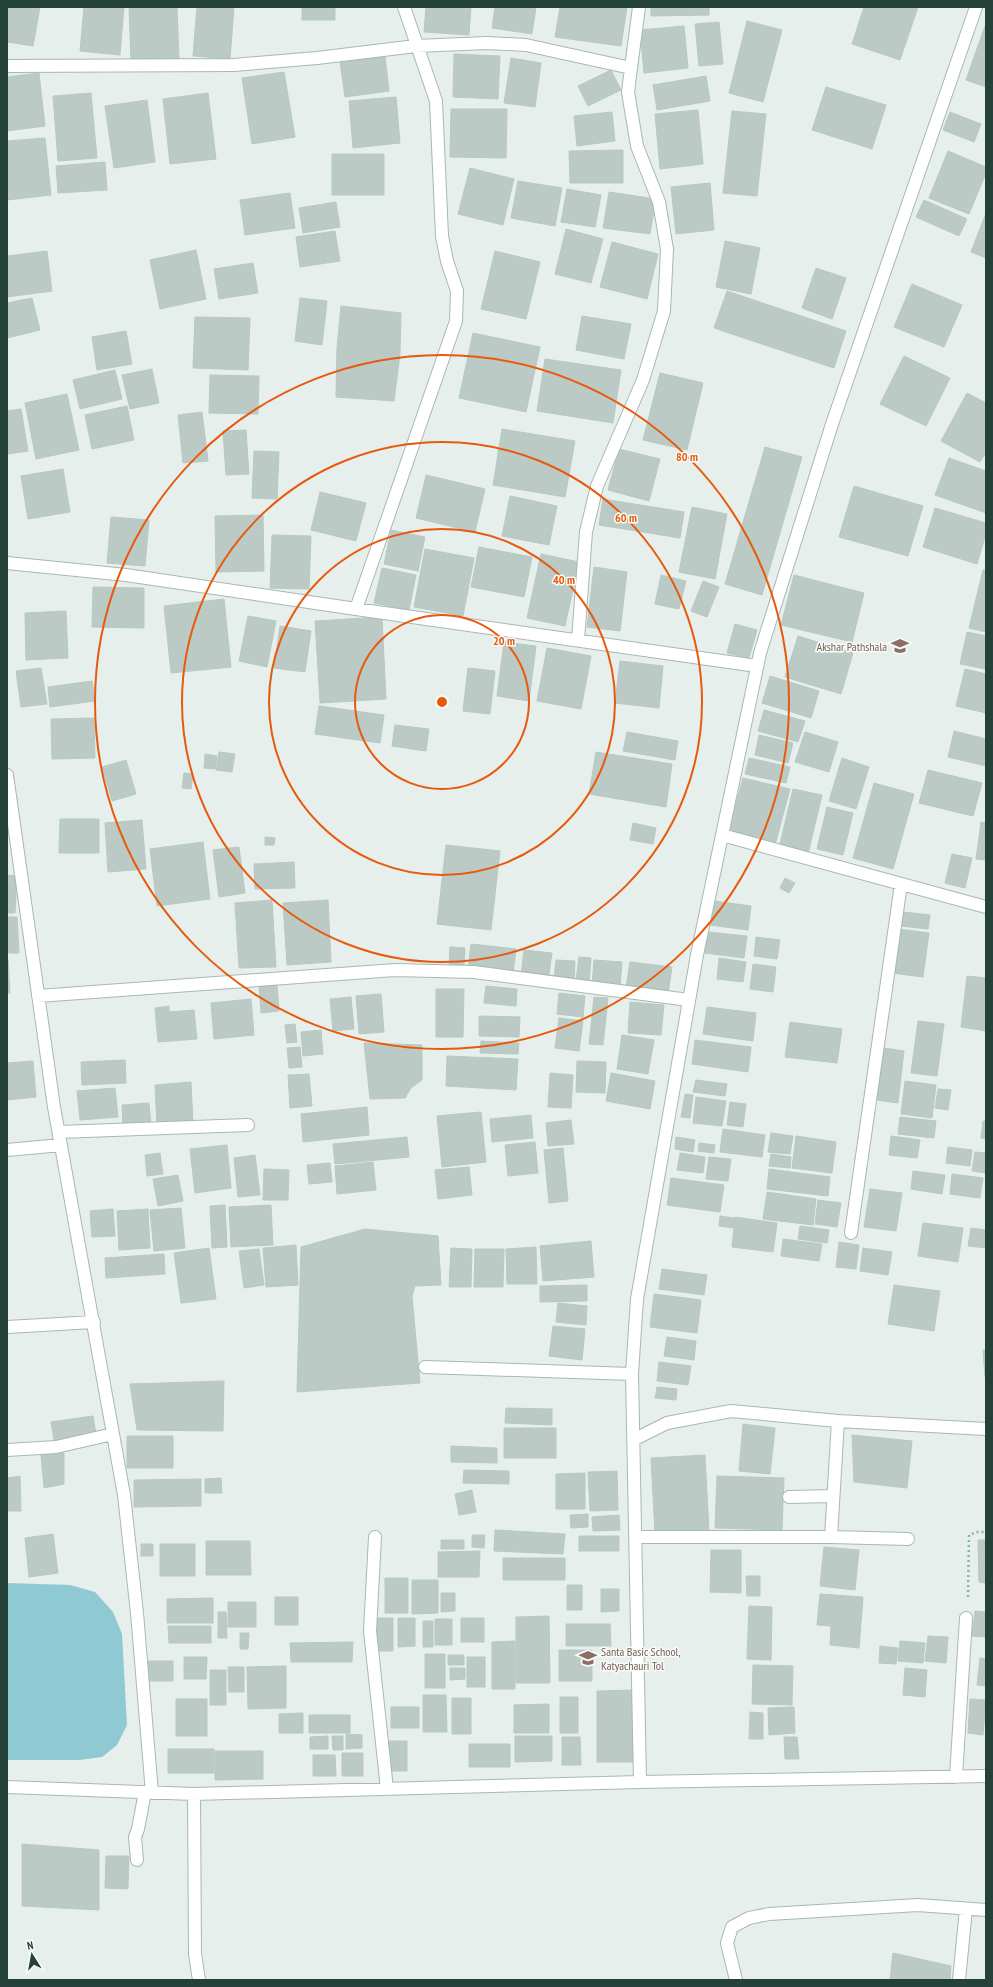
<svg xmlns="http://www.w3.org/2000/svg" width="993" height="1987" font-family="'PT Sans Narrow',sans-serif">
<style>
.water{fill:#8ec9d4}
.building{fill:#bbcac4;stroke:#b8c9c2}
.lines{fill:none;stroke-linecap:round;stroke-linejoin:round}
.minor-casing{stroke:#a8b8b2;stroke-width:14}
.path{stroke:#86b3a5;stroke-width:2.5;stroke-dasharray:2 3;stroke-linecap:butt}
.minor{stroke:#fff;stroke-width:12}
.ring{fill:none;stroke:#e8590c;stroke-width:2}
.labels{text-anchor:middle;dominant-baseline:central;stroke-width:3;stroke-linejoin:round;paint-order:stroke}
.education-label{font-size:12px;fill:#785e54;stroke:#f7fbf9;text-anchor:end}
.centre{fill:#e8590c;stroke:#f7fbf9;stroke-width:2}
.ring-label{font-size:12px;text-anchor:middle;font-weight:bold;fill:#e8590c;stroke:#f7fbf9;stroke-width:3;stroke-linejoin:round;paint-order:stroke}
</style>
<rect width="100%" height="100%" fill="#e6efeb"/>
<path class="water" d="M7,1583L70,1585L95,1592L113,1612L122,1634L127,1725L117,1745L102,1757L79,1760H7Z"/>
<path class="building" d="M7,7H40L33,46L7,42Z
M84,7H124L120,55L80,51Z
M129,7H177L179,59L131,61Z
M197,7H234L230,59L193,56Z
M302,7H335V20H302Z
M426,7H471L469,35L424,32Z
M495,7H536L532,34L492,28Z
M560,7H627L621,46L555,37Z
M651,7H709V15L651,16Z
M864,7H918L900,60L852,44Z
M747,21L782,30L763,102L729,93Z
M719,22L723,64L699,66L695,24Z
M684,26L688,68L644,73L640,30Z
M985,26L986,27V87L966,80Z
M454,54L500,56L498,99L453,97Z
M385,56L389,91L345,97L340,62Z
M511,58L541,63L535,107L504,103Z
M611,70L621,90L588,106L578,86Z
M284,72L295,137L252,144L242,78Z
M39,73L45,126L7,131V77Z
M706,76L710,101L657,110L653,85Z
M826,87L886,105L872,149L812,130Z
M91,93L97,158L58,161L53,96Z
M208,93L216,159L170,164L163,99Z
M396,97L400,143L353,148L349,101Z
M147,100L155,162L114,168L105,106Z
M451,109H507L506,158L450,157Z
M698,110L703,164L660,169L655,114Z
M732,111L766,114L757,196L723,193Z
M612,112L615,141L577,146L574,116Z
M950,112L981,124L974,142L943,130Z
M45,138L51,195L7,200V141Z
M623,150V183H570L569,151Z
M948,151L986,167V173L969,214L929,198Z
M332,154H384V195H332Z
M105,162L107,190L58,193L56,166Z
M470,168L514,179L503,225L458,214Z
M518,181L562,188L555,226L511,218Z
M710,183L714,230L676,234L671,187Z
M567,189L601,195L595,227L561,222Z
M609,192L656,199L650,234L603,228Z
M290,193L295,228L245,235L240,200Z
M924,200L967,219L959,236L916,217Z
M336,202L340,227L303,233L299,208Z
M986,213V258L971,252Z
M566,229L603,239L591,283L555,274Z
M335,231L340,261L300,267L296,237Z
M725,241L760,248L751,294L716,287Z
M612,242L658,254L647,299L600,287Z
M196,250L206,299L160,309L150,260Z
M47,251L52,291L7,297V256Z
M495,251L540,262L526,319L481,309Z
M253,263L258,293L219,299L214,269Z
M816,268L846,278L832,319L802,308Z
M912,284L962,305L944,347L894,327Z
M727,291L846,331L834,368L714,328Z
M32,298L40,330L7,338V303Z
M300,298L327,301L322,345L295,341Z
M341,306L401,313L400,354L337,348Z
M582,316L631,324L624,359L576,350Z
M195,317L250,318L248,370L193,368Z
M126,331L132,364L97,370L92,337Z
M473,333L540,347L526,412L459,398Z
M337,348L400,354L394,401L336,397Z
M904,356L950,378L926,426L880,404Z
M545,359L621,370L613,423L537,411Z
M152,369L159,403L130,409L122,375Z
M115,370L122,399L80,409L73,380Z
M660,373L703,383L687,450L643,440Z
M210,375L259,376L258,414L209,413Z
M967,393L986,403V452L980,462L941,441Z
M67,394L79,450L36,459L25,403Z
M127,406L134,440L92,449L85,415Z
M21,409L28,451L7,454V411Z
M202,412L208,461L183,463L178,415Z
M502,429L575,441L565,497L493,485Z
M246,430L249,474L226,475L223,431Z
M765,447L802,457L762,595L725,584Z
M619,449L660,459L649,501L608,490Z
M254,451L279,452L277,499L252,498Z
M949,458L986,471V513L935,495Z
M63,469L70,512L28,519L21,476Z
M426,475L485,489L475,532L416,518Z
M854,486L923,506L908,556L839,537Z
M320,492L366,503L356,541L311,530Z
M510,496L557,506L549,545L502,536Z
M603,499L684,512L680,538L599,525Z
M692,507L727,514L715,579L679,572Z
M935,508L986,523V534L977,564L923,547Z
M263,515L264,571L216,572L215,516Z
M111,517L149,520L145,566L107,563Z
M391,530L425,537L418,571L384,564Z
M272,535L311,536L309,589L270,588Z
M479,547L532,557L524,597L471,587Z
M425,549L474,558L463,616L414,607Z
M541,554L579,562L565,626L527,618Z
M594,567L627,572L620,631L587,627Z
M382,568L416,575L409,610L374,603Z
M983,570H986V632L969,628Z
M661,575L686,581L679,609L655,604Z
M794,575L864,593L852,642L781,625Z
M703,581L719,587L707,617L691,611Z
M93,587L144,588V628L92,627Z
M224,599L231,667L171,673L164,606Z
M66,611L68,658L26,660L25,613Z
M248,616L276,621L267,667L239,661Z
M382,617L386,699L320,703L315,621Z
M735,624L757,630L749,658L727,653Z
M280,626L311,631L305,672L274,668Z
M967,632L986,636V669L960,664Z
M798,636L853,653L841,694L785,677Z
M504,642L536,646L529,701L497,696Z
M547,648L591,656L581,709L537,701Z
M620,661L663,666L659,708L615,703Z
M41,668L47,704L21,707L16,671Z
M468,668L495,671L490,714L463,711Z
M965,669L986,674V713L956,706Z
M770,676L819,691L811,718L762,703Z
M92,681L95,701L50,707L48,687Z
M319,706L384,715L380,743L315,734Z
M764,710L805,721L798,742L758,731Z
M94,718L95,758L52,759L51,719Z
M395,725L429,729L426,751L392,746Z
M954,731L986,739V766L948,757Z
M627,732L678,741L675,760L623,751Z
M805,732L838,742L829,772L795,762Z
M759,735L793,743L788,763L755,755Z
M219,752L235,754L232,772L216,770Z
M596,752L672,764L666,807L589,794Z
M205,754L217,756L215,769L204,768Z
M749,758L790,767L786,783L745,774Z
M842,758L869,767L856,809L829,801Z
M126,760L136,794L112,801L102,767Z
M928,770L982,783L973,816L919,803Z
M184,773L193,774L191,789L182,788Z
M743,778L790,789L775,845L728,833Z
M874,783L914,794L893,869L853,858Z
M793,789L822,795L808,854L779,848Z
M827,807L853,813L843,855L817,849Z
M60,819H99V853H59Z
M142,820L146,869L108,872L105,823Z
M981,822L986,823V860L976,859Z
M633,823L656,828L653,844L630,840Z
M265,837L275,838L274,845H265Z
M203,842L210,899L157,906L150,849Z
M446,845L500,851L491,930L437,924Z
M239,847L245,893L219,897L213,850Z
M952,854L972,858L965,888L945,883Z
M294,862L295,888L255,889L254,864Z
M7,875L17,876L15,913H7Z
M785,878L795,883L789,893L780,888Z
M272,900L276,967L239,968L235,903Z
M328,900L331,962L287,965L283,903Z
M714,901L751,906L748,930L710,925Z
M903,912L930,915L928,929L901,926Z
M7,917H17L19,953H7Z
M898,929L929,933L923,977L892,973Z
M708,932L747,936L744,958L705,953Z
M756,937L780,940L777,959L754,956Z
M471,944L516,949L513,974L468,969Z
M450,947L465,948L464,968L449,967Z
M524,950L552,953L548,980L521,976Z
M579,957L591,958L589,982L576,980Z
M719,958L746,962L743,982L717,979Z
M7,959H8L10,993H7Z
M556,960L575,961L574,982L554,980Z
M594,960L622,962L620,988L592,986Z
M630,962L672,967L668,994L626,988Z
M753,964L776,967L773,992L750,989Z
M967,976L986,978V1031L961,1027Z
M277,985L279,1011L261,1013L259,986Z
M486,986L517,989L516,1006L484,1003Z
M436,989H464L463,1037H436Z
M559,993L585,996L583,1017L557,1014Z
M381,994L384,1032L359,1034L356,996Z
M351,997L354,1029L333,1031L330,999Z
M594,997L608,998L603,1045L589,1044Z
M251,999L254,1035L214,1039L211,1003Z
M630,1002L664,1005L661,1035L628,1033Z
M169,1006V1012L194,1010L197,1039L158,1042L155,1008Z
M707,1007L756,1013L753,1041L703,1034Z
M479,1016L520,1017L519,1037L479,1036Z
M559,1018L583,1021L579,1051L555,1048Z
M918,1021L944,1024L937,1076L911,1073Z
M790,1022L842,1029L837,1063L785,1057Z
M295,1024L297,1042L287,1043L285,1025Z
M321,1030L323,1054L303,1056L301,1032Z
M622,1035L654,1040L648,1074L617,1069Z
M695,1040L751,1047L748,1072L692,1064Z
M481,1041L519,1043L518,1054L480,1053Z
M364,1043L422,1045V1080L411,1088L405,1098L370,1099Z
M300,1047L302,1067L289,1068L287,1048Z
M884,1048L904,1051L898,1103L877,1100Z
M447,1056L518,1059L516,1090L446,1086Z
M125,1060L126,1083L82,1085L81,1062Z
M33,1061L36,1097L7,1100V1063Z
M577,1061L606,1062L605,1093L576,1092Z
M550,1073L573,1075L571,1108L548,1107Z
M611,1073L655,1081L650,1109L606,1101Z
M309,1074L312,1106L290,1108L288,1075Z
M696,1080L727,1084L725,1096L693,1092Z
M905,1081L936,1085L932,1118L901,1114Z
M191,1082L193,1124L157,1126L155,1085Z
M115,1088L118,1117L80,1120L77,1091Z
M938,1089L951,1090L948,1110L935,1108Z
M685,1094L693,1095L690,1118L681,1117Z
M696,1097L726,1101L722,1126L693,1123Z
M730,1102L746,1104L743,1127L727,1125Z
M149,1103L151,1125L123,1126L122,1105Z
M367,1107L369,1135L303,1142L301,1114Z
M481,1112L486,1162L442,1167L437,1116Z
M531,1115L533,1138L492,1142L490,1119Z
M900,1117L936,1121L934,1138L898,1134Z
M571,1120L574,1144L548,1146L546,1123Z
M983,1121H986V1139L981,1138Z
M723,1129L765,1135L762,1157L720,1152Z
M771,1133L793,1136L790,1154L768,1152Z
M796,1136L836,1142L832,1173L792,1168Z
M891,1136L920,1140L917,1158L889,1155Z
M407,1137L409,1157L335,1164L333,1144Z
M676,1137L695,1140L693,1152L675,1149Z
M535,1142L538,1173L508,1176L505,1145Z
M699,1143L715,1145L714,1153L698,1151Z
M227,1145L231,1188L195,1193L190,1149Z
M948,1147L972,1150L970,1166L946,1163Z
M563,1148L568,1201L549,1203L544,1150Z
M975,1152L986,1153V1173L972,1171Z
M160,1153L163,1174L147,1176L145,1155Z
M680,1153L705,1157L703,1173L677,1170Z
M771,1154L791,1157L790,1168L769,1166Z
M255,1155L260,1195L238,1197L234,1158Z
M709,1157L731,1159L728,1181L706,1179Z
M373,1162L376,1190L337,1194L335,1166Z
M330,1163L332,1182L309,1184L307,1165Z
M469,1167L472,1195L438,1199L435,1170Z
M264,1169L289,1170L288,1200H263Z
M769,1169L830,1177L828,1196L767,1189Z
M913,1171L945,1175L942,1194L911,1189Z
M952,1174L983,1178L980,1198L950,1194Z
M178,1175L183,1201L158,1206L153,1179Z
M671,1178L724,1185L720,1212L667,1205Z
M870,1189L902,1193L896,1231L864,1227Z
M767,1192L816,1199L813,1225L763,1219Z
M818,1200L841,1203L837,1227L815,1224Z
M225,1205L227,1247L212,1248L210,1206Z
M271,1205L273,1245L231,1247L229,1207Z
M181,1208L185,1248L154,1251L150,1210Z
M113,1209L115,1236L92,1237L90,1211Z
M148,1209L150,1248L119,1250L117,1211Z
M720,1216L734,1218L733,1228L719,1226Z
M735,1217L777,1223L773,1252L732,1247Z
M923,1223L963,1228L958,1262L918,1256Z
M800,1226L829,1230L827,1243L798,1239Z
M971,1228L986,1230V1248L968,1246Z
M365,1229L438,1236L441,1285L415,1286L412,1296L420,1383L297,1392L301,1247Z
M783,1239L822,1244L819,1261L781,1256Z
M591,1241L594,1277L543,1281L540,1246Z
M839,1242L859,1245L856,1269L836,1267Z
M296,1245L298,1285L266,1287L263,1248Z
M536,1247L537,1284H507L506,1249Z
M209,1248L216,1299L181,1303L174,1253Z
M451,1248L472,1249L471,1287H449Z
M863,1248L892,1252L888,1275L860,1271Z
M259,1249L264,1285L244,1288L239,1251Z
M475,1249H504L503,1287H474Z
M164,1254L165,1274L106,1278L105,1258Z
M662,1269L707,1275L704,1295L659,1289Z
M587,1285V1301L540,1302V1286Z
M894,1285L940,1291L934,1331L888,1324Z
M654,1294L701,1300L697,1333L650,1327Z
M558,1303L587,1306L586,1325L556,1322Z
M553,1326L585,1329L582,1360L549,1356Z
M667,1337L696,1341L694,1360L664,1356Z
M983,1350H986V1377H985Z
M659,1362L691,1366L688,1385L657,1381Z
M224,1381L223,1431L137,1430L130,1384Z
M657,1387L677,1389L676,1400L655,1398Z
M506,1408L552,1409V1425L505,1423Z
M93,1416L96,1434L54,1440L51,1422Z
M743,1424L775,1428L770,1474L739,1471Z
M504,1428H556V1458H504Z
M852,1435L912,1441L907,1488L854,1482Z
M127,1436H173V1468H127Z
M451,1446L497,1448V1463L451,1462Z
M64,1453V1484L44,1488L41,1455Z
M705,1455L709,1531L655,1534L651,1458Z
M464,1470L509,1471V1484L463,1483Z
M617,1471L618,1510L590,1511L588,1472Z
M585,1473V1509H556V1474Z
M20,1476L21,1511H7V1478Z
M717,1476L784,1478L782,1530L715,1528Z
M221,1478L222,1493H205V1479Z
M201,1479V1506L134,1507V1480Z
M472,1490L476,1512L459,1515L455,1494Z
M588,1514V1527L571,1528L570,1515Z
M619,1515L620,1530L593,1531L592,1517Z
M495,1530L565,1534L563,1554L494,1551Z
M53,1534L58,1573L29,1577L25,1538Z
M472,1535H485L484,1548L472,1547Z
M579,1536H619V1551H579Z
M441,1540H464V1549H441Z
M978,1540H986V1583L979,1582Z
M206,1541H250L251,1575H206Z
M141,1544H153V1556H141Z
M160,1544H195V1576H160Z
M824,1547L859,1550L855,1590L820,1586Z
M711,1550H741V1593L710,1592Z
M480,1551L479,1577H438V1552Z
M503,1558H565V1580H503Z
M746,1576H760V1596H747Z
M385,1578H408V1613H385Z
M412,1580H438V1613L412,1614Z
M567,1585H582V1610H567Z
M601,1589H619V1611L601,1612Z
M441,1593H455V1611L441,1612Z
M820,1594L863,1597L859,1648L830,1645L831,1626L817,1625Z
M275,1597H298V1625H275Z
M213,1598V1623H167V1599Z
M228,1602H256V1627H228Z
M749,1606L772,1607L771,1660L747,1659Z
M975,1611L986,1612V1637L972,1636Z
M218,1612H226L227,1638H218Z
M549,1616L550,1683H516V1617Z
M376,1618H393V1651H377Z
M398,1618H415V1646L398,1647Z
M461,1618H484V1642H461Z
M435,1619H452V1645H435Z
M423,1621H433V1647H423Z
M566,1624H610L611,1646H566Z
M168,1626H211V1643H169Z
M240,1633H249L248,1649H240Z
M928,1636L948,1637L946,1663L925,1661Z
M515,1641V1689H492V1642Z
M900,1641L925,1643L923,1663L898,1661Z
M353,1642L352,1662H291L290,1643Z
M880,1646L898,1648L896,1664L879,1663Z
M559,1650H592V1681H559Z
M425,1654H445V1688H425Z
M448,1655H464V1665H448Z
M184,1657H207L206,1679H184Z
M467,1657H485V1687H467Z
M980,1658L986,1659V1686L977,1685Z
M148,1661H173V1681H148Z
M753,1665L793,1666L792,1705L752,1704Z
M286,1666V1708L248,1709L247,1667Z
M228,1667H244V1692H229Z
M450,1668H465V1679L450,1680Z
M905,1668L927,1670L925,1697L903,1695Z
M210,1670H226V1705H210Z
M634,1690V1762H597V1691Z
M423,1695H446L447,1732H423Z
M560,1697H578V1733H560Z
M452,1698H471V1734H452Z
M176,1699H207V1736H176Z
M970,1699L986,1700L983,1735L968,1733Z
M549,1704V1733H514V1705Z
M391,1707H419V1728H391Z
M794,1707L795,1733L769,1735L768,1708Z
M750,1712L763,1713V1739H749Z
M303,1713V1733H279V1714Z
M309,1715H350V1733H309Z
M346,1734L362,1735V1748L346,1749Z
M328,1736V1749H310V1737Z
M332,1736H343V1750H333Z
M515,1736H552V1761L515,1762Z
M562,1737H580L581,1765H562Z
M784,1737H797L799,1759H785Z
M389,1741H407V1771H389Z
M469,1744H510V1767H469Z
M168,1749H214V1773H168Z
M215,1751H263V1779L215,1780Z
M342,1753H363V1776H342Z
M313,1755H335L336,1776H313Z
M22,1844L99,1850V1910L22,1906Z
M106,1856H129L128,1889L105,1888Z
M893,1953L951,1966L950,1980H890Z"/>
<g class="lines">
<g class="minor-casing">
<path id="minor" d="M7,66L234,65L317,58L416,46L487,43L526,45L631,68L639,7
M7,563L126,575L356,609L757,666
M356,609L456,321L457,291L447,261L442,236L436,101L404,7
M578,640L586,532L597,486L643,380L664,311L667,249L659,202L637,146L628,92L631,68
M7,775L54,1107L124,1495L137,1613L152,1793
M722,835L986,907
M38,996L395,970L474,972L689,1000
M59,1132L248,1125
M7,1150L61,1145
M851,1233L901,884
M7,1327L94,1322
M425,1367L632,1374
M633,1440L667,1423L731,1411L838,1421L986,1429
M7,1450L56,1447L113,1434
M789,1497L833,1496
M375,1537L370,1631L387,1789
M635,1537H831L908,1539
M831,1537L838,1421
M956,1777L966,1618
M640,1782L632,1374L637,1299L697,955L760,653L832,424L976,7
M7,1787L194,1794L640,1782L986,1776
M194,1794L195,1954L199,1980
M137,1860L135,1837L138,1829L145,1792
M736,1980L727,1943L732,1927L749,1918L769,1914L918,1905L986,1910
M959,1980L966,1909"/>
</g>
<path class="path" d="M968,1597L969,1535L977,1532H986"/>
<use href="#minor" class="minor"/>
</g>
<g class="ring">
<circle cx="442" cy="702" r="87"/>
<circle cx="442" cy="702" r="173"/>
<circle cx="442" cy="702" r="260"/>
<circle cx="442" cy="702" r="347"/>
</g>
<defs>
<g id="school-bare" transform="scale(1.38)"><path d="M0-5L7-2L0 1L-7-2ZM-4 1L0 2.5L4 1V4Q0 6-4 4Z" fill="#8d6e63" stroke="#f7fbf9" stroke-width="2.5" paint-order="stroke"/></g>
</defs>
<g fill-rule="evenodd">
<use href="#school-bare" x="900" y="646"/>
<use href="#school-bare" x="588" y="1658"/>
</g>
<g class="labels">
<g class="education-label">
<text x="887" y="646">Akshar Pathshala</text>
<text x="601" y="1651" text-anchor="start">Santa Basic School,<tspan x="601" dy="14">Katyachauri Tol</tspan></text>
</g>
</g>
<circle cx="442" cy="702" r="6" class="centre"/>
<g class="ring-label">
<text x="687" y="461">80 m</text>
<text x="626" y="522">60 m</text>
<text x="564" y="584">40 m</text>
<text x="504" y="645">20 m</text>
</g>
<rect width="993" height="1987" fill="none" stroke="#24423a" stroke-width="16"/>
<g transform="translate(32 1955) rotate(349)" stroke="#f7fbf9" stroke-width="3" paint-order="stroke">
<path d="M0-3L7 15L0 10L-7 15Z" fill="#24423a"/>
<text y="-6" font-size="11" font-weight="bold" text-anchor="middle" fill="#24423a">N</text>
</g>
</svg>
